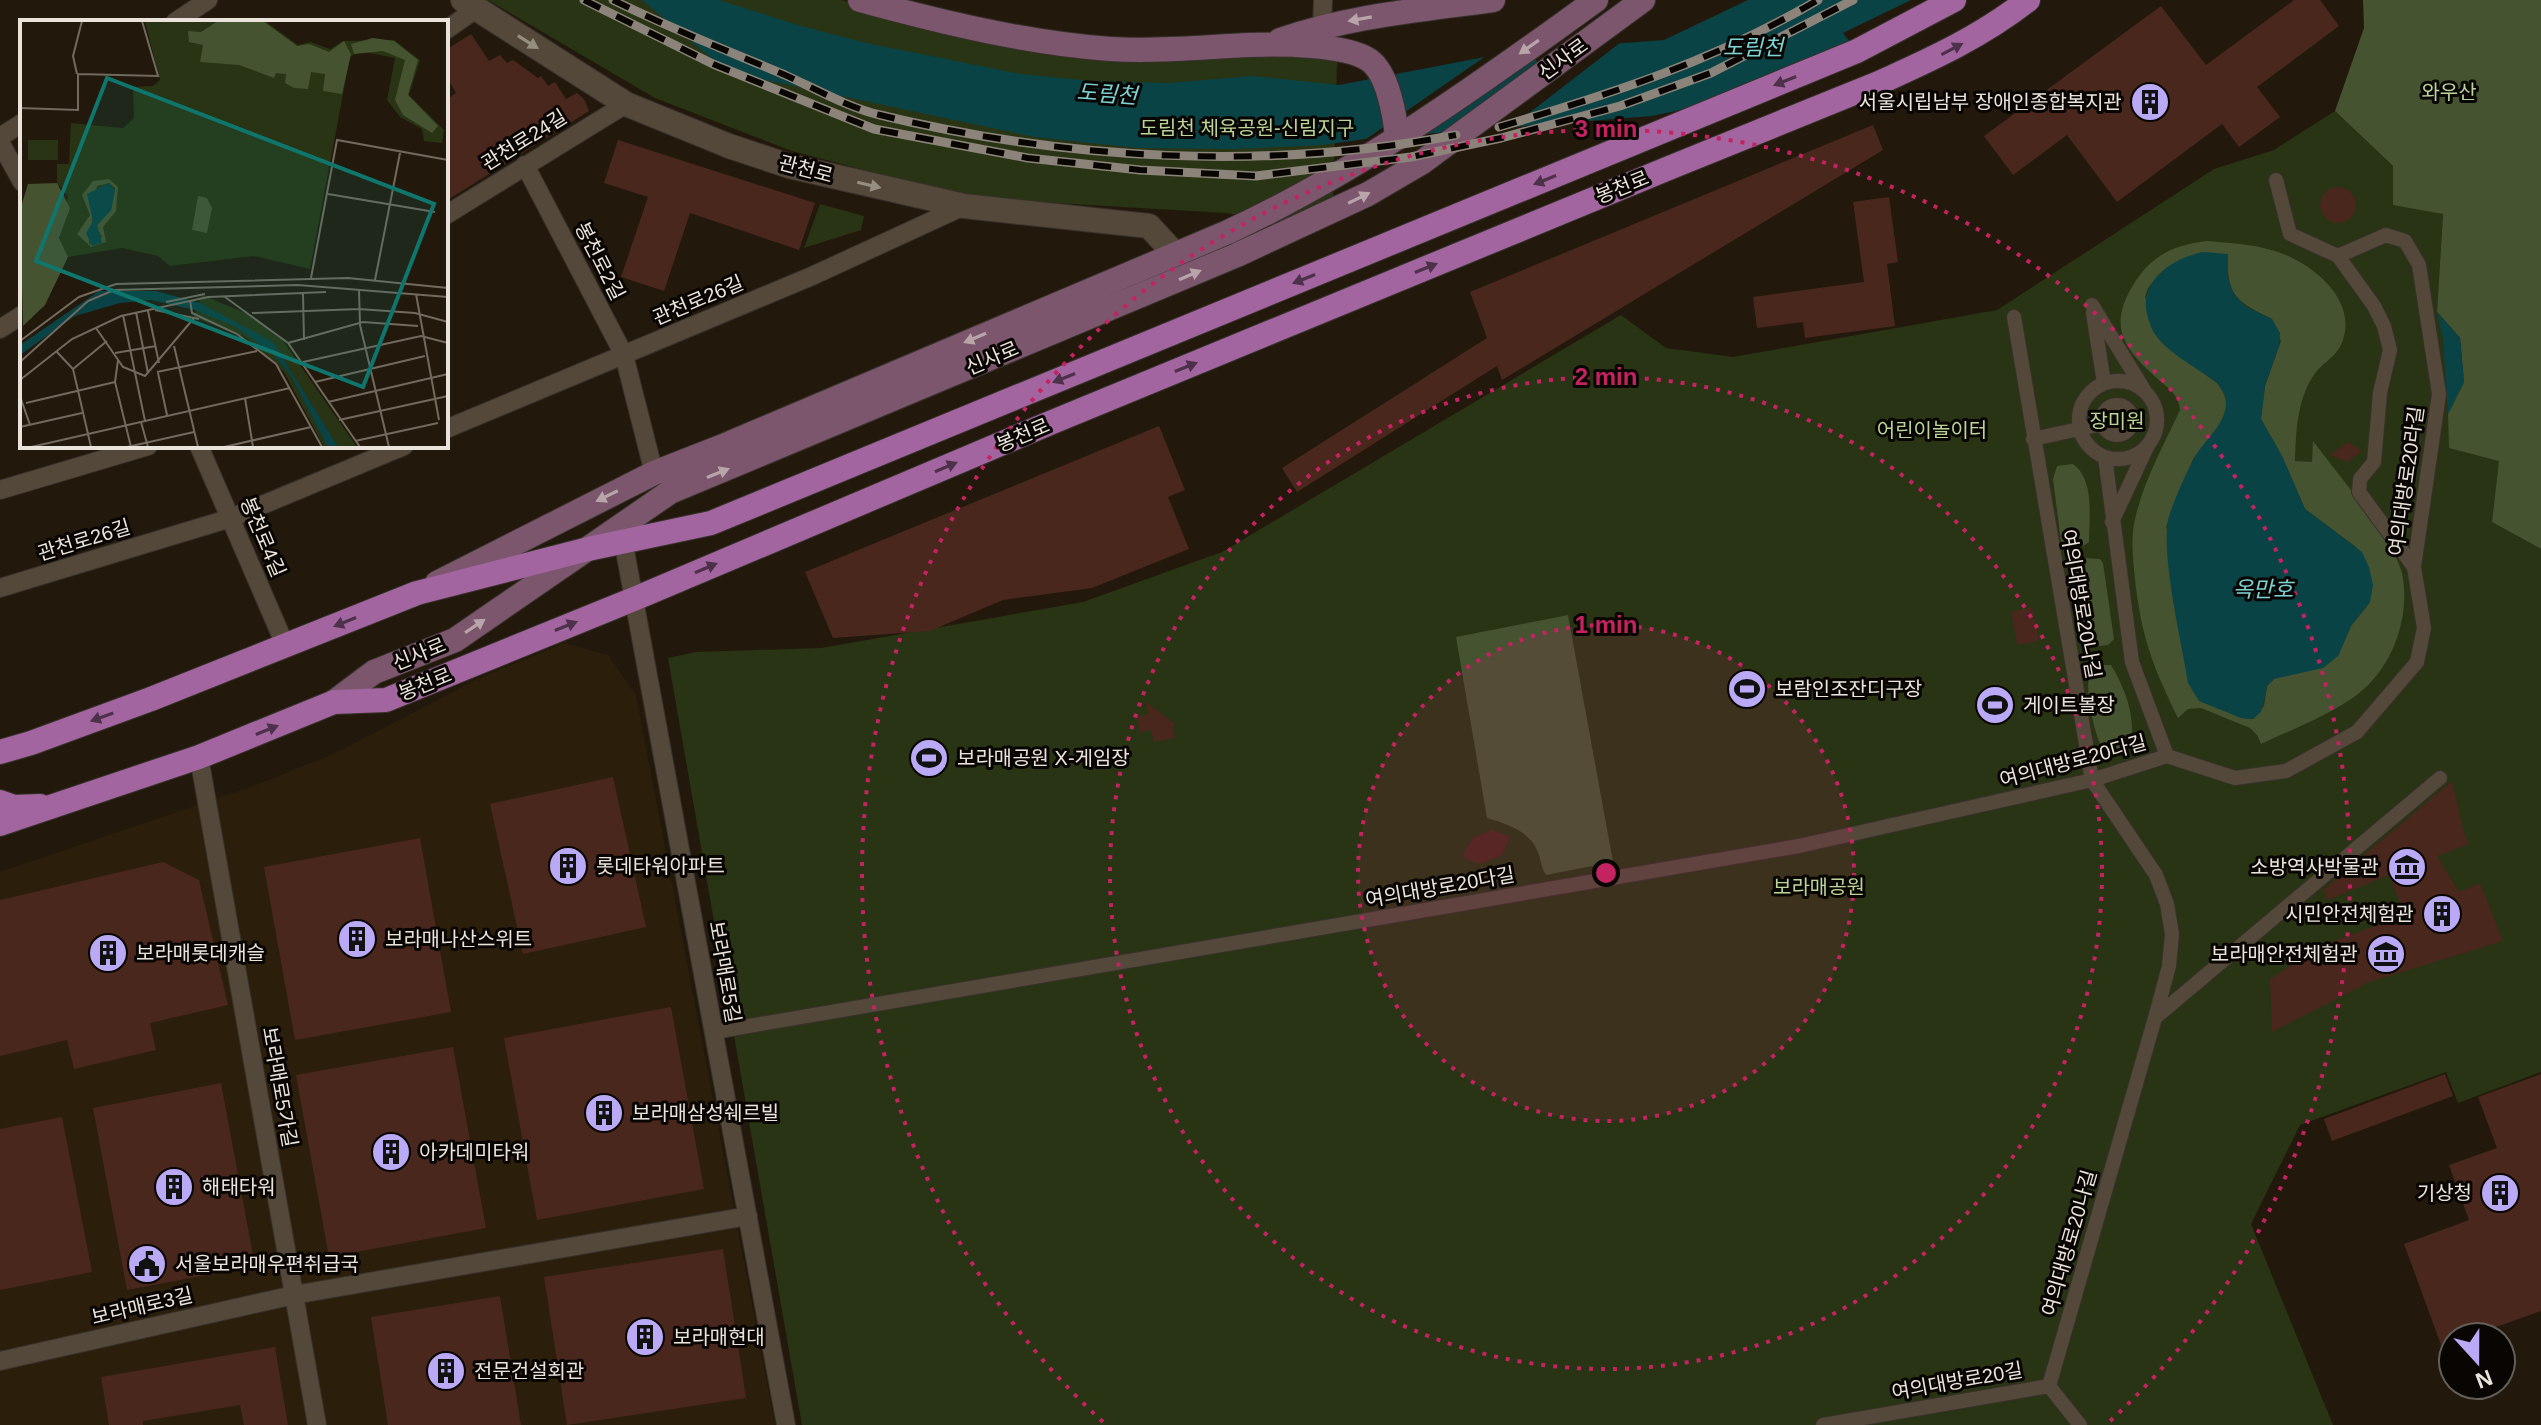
<svg xmlns="http://www.w3.org/2000/svg" width="2541" height="1425" font-family="Helvetica,'Noto Sans KR',sans-serif">
<style>
.built{fill:#2b1e0a}
.green{fill:#283413}
.forest{fill:#465331;fill-rule:evenodd}
.water{fill:#0a4345}
.pier{fill:#22190c}
.building{fill:#49271d}
.lines{fill:none;stroke-linecap:round;stroke-linejoin:round}
.pedestrian-casing{stroke:#38312c;stroke-width:16}
.minor-casing{stroke:#38312c;stroke-width:20}
.tertiary-casing{stroke:#38312c;stroke-width:26}
.secondary-casing{stroke:#38312c;stroke-width:26}
.primary-casing{stroke:#38312c;stroke-width:26}
.pedestrian{stroke:#534839;stroke-width:14}
.minor{stroke:#534839;stroke-width:18}
.tertiary{stroke:#534839;stroke-width:24}
.secondary{stroke:#7b566c;stroke-width:24}
.primary{stroke:#a2659f;stroke-width:24}
.rail-casing{stroke:#8c847a;stroke-width:9}
.rail{stroke:#080502;stroke-width:6;stroke-dasharray:18;stroke-linecap:butt}
.oneway{fill:#b8a4a9}
.oneway2{fill:#978e82}
.oneway3{fill:#4d3049}
.ring{fill:none;stroke:#c42261;stroke-width:4;stroke-dasharray:4 8}
.labels{text-anchor:middle;dominant-baseline:central;stroke-width:6;stroke-linejoin:round;paint-order:stroke}
.street-label{font-size:20px;fill:#eae3db;stroke:#080502}
.park-label{font-size:20px;fill:#bbd498;stroke:#080502}
.poi-label{font-size:20px;fill:#eae3db;stroke:#080502;text-anchor:start}
.water-label{font-size:22px;font-style:italic;fill:#7bd3d6;stroke:#080502}
.inset-road{fill:none;stroke:#726a5f;stroke-width:2}
.view{fill:#0f766e;fill-opacity:0.15;stroke:#0f766e;stroke-width:4}
.inset-edge{fill:none;stroke:#eae3db;stroke-width:4}
.centre{fill:#c42261;stroke:#080502;stroke-width:4}
.ring-label{font-size:24px;text-anchor:middle;font-weight:bold;fill:#c42261;stroke:#080502;stroke-width:6;stroke-linejoin:round;paint-order:stroke}
</style>
<rect width="100%" height="100%" fill="#22190c"/>
<path class="built" d="M564,643L608,655L636,695L775,1425H0V872L256,785L338,752L477,679Z"/>
<path class="green" d="M488,0H842L934,30L1105,56L1338,31L1333,203L1280,222L1226,213L971,198L792,151L655,98Z
M2335,111L2443,214L2437,312L2500,461L2492,522L2541,549V1072L2458,1103L2446,1072L2300,1125L2251,1224L2333,1425H802L668,658L696,652L821,648L1083,602L1222,552L1621,315L1666,348L1733,357L1997,310L2214,169L2274,150Z
M820,204L864,216L861,230L804,248Z"/>
<path class="forest" d="M2363,0H2541V549L2492,522L2499,461L2449,448L2448,414L2464,382L2460,338L2437,312L2443,214L2393,205V166L2335,111L2364,28Z
M2207,241C2230,243 2253,244 2275,251C2311,262 2361,301 2341,345C2335,357 2324,362 2316,372C2297,397 2296,431 2295,461L2312,462L2313,441C2334,469 2395,542 2402,573C2411,616 2393,667 2358,694C2330,715 2293,729 2261,744L2257,735L2250,728L2201,708L2188,709L2178,718C2153,667 2141,636 2135,579C2133,560 2131,542 2134,524C2142,483 2163,447 2180,410C2179,396 2170,389 2160,381C2124,349 2106,327 2135,282C2153,254 2175,245 2207,241ZM2228,254C2226,296 2237,302 2272,319L2281,341L2265,386L2261,419L2282,456L2305,509L2356,547L2370,602L2351,626L2338,656L2274,679L2267,686L2264,706L2253,719L2241,718L2166,527L2193,459L2222,422L2227,404L2224,393L2217,383L2163,344L2145,297L2148,288L2159,275Z
M2073,464C2095,480 2089,518 2089,542L2083,546H2068L2061,541L2053,479L2057,466Z
M2085,558L2100,559L2103,563L2114,639L2108,645L2091,647L2084,641L2069,569L2073,562Z
M1568,615L1613,862L1546,875C1539,863 1542,860 1537,850C1529,831 1505,823 1487,818L1456,637Z
M2098,665H2111C2125,688 2137,719 2130,746L2115,752L2105,753C2094,736 2082,685 2092,667Z"/>
<path class="water" d="M642,0H719L798,25L862,42L1021,74L1091,81L1169,83L1252,76L1339,85L1516,51L1664,40L1748,0H1989L1928,35L1865,61L1741,97L1652,116L1372,138L1323,145L1238,149L1138,148L1034,137L728,72Z
M2203,252L2228,254V278L2233,293L2245,306L2272,319L2280,333L2279,346L2265,386L2261,419L2282,456L2305,509L2362,552L2369,567L2373,585L2370,602L2351,626L2338,656L2323,668L2274,679L2267,686L2261,712L2253,719L2241,718L2199,701L2188,683C2182,643 2158,546 2170,513C2176,496 2184,478 2192,462C2205,435 2243,414 2217,383C2198,368 2172,356 2157,337C2152,331 2149,322 2147,314C2139,280 2173,258 2203,252Z
M2437,312L2460,338L2464,382L2448,414L2443,339Z"/>
<path class="pier" d="M1911,0H1993L1987,6L1930,38L1868,65L1843,33Z
M1625,39L1506,131L1448,136L1539,65L1535,58L1421,138L1359,144L1493,51L1515,47Z"/>
<path class="building" d="M2294,0H2320L2339,26L2257,87L2280,117L2239,147L2222,124L2117,202L2067,135L2013,175L1984,136L2161,6L2206,65Z
M471,34L489,61L500,55L507,63L513,60L538,78L541,76L548,86L555,82L566,99L577,93L584,99L589,111L446,201V100L456,93L446,75V50Z
M1873,125L1883,150L1502,380L1497,366L1297,492L1282,468L1487,338L1470,292Z
M618,140L815,203L799,250L690,213L664,291L621,277L648,197L604,183Z
M2320 205a18 18 0 1 1 36 0a18 18 0 1 1-36 0Z
M1889,197L1898,262L1887,264L1895,326L1805,338L1803,322L1757,328L1753,297L1864,282L1853,202Z
M1159,426L1185,490L1168,497L1189,549L1092,588L1003,600L930,631L833,638L805,572Z
M2348,442L2362,451L2347,462L2330,455Z
M2032,607L2039,641L2017,645L2011,612Z
M1146,702L1176,725H1173L1175,738L1154,742L1151,730L1140,732L1136,717L1148,714Z
M613,777L646,927L523,954L490,804Z
M2452,781L2463,830L2469,844L2437,856L2459,892L2480,883L2503,941L2369,982L2272,1032L2270,979L2325,944L2384,923L2401,905L2389,875L2328,900L2323,890Z
M1492,830L1510,837L1502,855L1481,864L1468,860L1462,856L1473,838Z
M420,838L451,1012L295,1040L264,867Z
M163,862L199,880L228,1005L150,1023L156,1050L74,1069L67,1040L0,1056V900Z
M671,1007L704,1189L537,1220L504,1038Z
M453,1047L486,1228L329,1257L296,1075Z
M2445,1074L2453,1096L2332,1141L2324,1119Z
M2541,1074V1311L2468,1337H2453V1372H2451L2404,1244L2469,1220L2449,1165L2497,1148L2478,1097Z
M221,1083L255,1266L127,1290L93,1108Z
M62,1117L92,1272L0,1290V1129Z
M723,1249L746,1398L567,1425L544,1277Z
M500,1296L521,1425H388L371,1317Z
M275,1347L288,1425H244L240,1405L143,1421V1425H109L101,1377Z"/>
<g class="lines">
<g class="pedestrian-casing">
<path id="pedestrian" d="M2338,256L2374,306L2384,326L2390,350L2380,393L2374,462L2360,479L2359,492L2414,567
M2092,305L2144,390
M2093,313L2104,383
M2014,317L2092,780L2156,875L2167,904L2172,934L2169,966L2155,1018L2049,1386
M2079 420a39 39 0 1 1 78 0a39 39 0 1 1-78 0Z
M2102 420a15 15 0 1 1 30 0a15 15 0 1 1-30 0Z
M2033,439L2103,424
M2105,457L2132,662L2167,756
M2112,522L2147,447
M2167,756L2235,778L2286,771L2357,732L2417,662L2424,628L2414,567L2439,394L2419,265L2405,241L2386,235L2338,256L2290,234L2276,180
M2156,1017L2440,778
M714,1032L1799,846L2092,780L2167,756
M2049,1386L2080,1425
M1823,1425L2049,1386"/>
</g>
<g class="minor-casing">
<path id="minor" d="M175,22L208,0
M1322,26L1323,0
M446,30L476,9
M0,137L22,123
M0,142L22,182
M525,165L624,355L654,473
M446,215L626,104
M0,329L22,315
M446,429L812,276L964,206
M199,446L286,647
M0,490L148,446
M621,529L786,1425
M0,588L231,518L404,446
M199,757L317,1425
M0,1361L294,1295L748,1216"/>
</g>
<g class="tertiary-casing">
<path id="tertiary" d="M463,0L626,104L729,146L789,166L964,206L1149,226L1174,253"/>
</g>
<g class="secondary-casing">
<path id="secondary" d="M860,0C940,22 1027,43 1110,49C1156,52 1204,47 1250,45C1278,44 1346,44 1369,60C1388,73 1395,116 1397,138
M1280,40C1349,16 1421,10 1493,0
M437,583L654,473L723,446L1228,232C1359,171 1479,85 1596,0
M334,702L374,672L455,640L670,492L1237,255L1368,194L1421,163L1643,0"/>
</g>
<g class="primary-casing">
<path id="primary" d="M0,752L31,743L151,699L417,593L588,549L711,523L1857,51L1954,0
M0,802L14,807L40,806
M0,824L199,757L334,702L386,700L634,599L1050,423L1669,168L1881,82C1934,58 1982,36 2028,0"/>
</g>
<use href="#pedestrian" class="pedestrian"/>
<use href="#minor" class="minor"/>
<use href="#tertiary" class="tertiary"/>
<use href="#secondary" class="secondary"/>
<use href="#primary" class="primary"/>
<g class="rail-casing">
<path id="rail" d="M584,0L713,64L874,129L1028,158L1140,170L1256,176L1411,157L1501,138L1620,106L1711,73L1853,0
M613,0C669,28 728,51 785,75C814,88 849,108 880,115C1066,160 1268,171 1456,135
M1499,127C1614,93 1714,61 1818,0"/>
</g>
<use href="#rail" class="rail"/>
</g>
<defs><path id="oneway-solid" d="M-6-.8H1V-3.2L6.5 0L1 3.2V.8H-6Z" transform="scale(2)"/></defs>
<g class="oneway">
<use href="#oneway-solid" transform="translate(1360 19) rotate(170)"/>
<use href="#oneway-solid" transform="translate(1529 47) rotate(145)"/>
<use href="#oneway-solid" transform="translate(1359 198) rotate(-26)"/>
<use href="#oneway-solid" transform="translate(1190 275) rotate(-23)"/>
<use href="#oneway-solid" transform="translate(975 338) rotate(157)"/>
<use href="#oneway-solid" transform="translate(718 473) rotate(-22)"/>
<use href="#oneway-solid" transform="translate(607 496) rotate(154)"/>
<use href="#oneway-solid" transform="translate(475 626) rotate(-34)"/>
</g>
<g class="oneway2">
<use href="#oneway-solid" transform="translate(528 42) rotate(32)"/>
<use href="#oneway-solid" transform="translate(869 185) rotate(13)"/>
</g>
<g class="oneway3">
<use href="#oneway-solid" transform="translate(1952 49) rotate(-28)"/>
<use href="#oneway-solid" transform="translate(1785 81) rotate(158)"/>
<use href="#oneway-solid" transform="translate(1545 180) rotate(158)"/>
<use href="#oneway-solid" transform="translate(1426 268) rotate(-22)"/>
<use href="#oneway-solid" transform="translate(1304 279) rotate(158)"/>
<use href="#oneway-solid" transform="translate(1186 367) rotate(-22)"/>
<use href="#oneway-solid" transform="translate(1064 378) rotate(158)"/>
<use href="#oneway-solid" transform="translate(946 467) rotate(-23)"/>
<use href="#oneway-solid" transform="translate(706 568) rotate(-23)"/>
<use href="#oneway-solid" transform="translate(345 622) rotate(158)"/>
<use href="#oneway-solid" transform="translate(566 626) rotate(-22)"/>
<use href="#oneway-solid" transform="translate(102 717) rotate(160)"/>
<use href="#oneway-solid" transform="translate(267 730) rotate(-22)"/>
</g>
<circle cx="1606" cy="873" r="248" fill="#c42261" fill-opacity=".12"/>
<g class="ring">
<circle cx="1606" cy="873" r="248"/>
<circle cx="1606" cy="873" r="496"/>
<path d="M1103 1422A744 744 0 1 1 2109 1422"/>
</g>
<defs>
<g id="building-disc" transform="scale(2)"><circle r="9.5" fill="#baaaf6" stroke="#080502"/><path d="M-4-6H4V6H1V3H-1V6H-4ZM-2.5-4.3h1.7v1.8h-1.7ZM.8-4.3h1.7v1.8H.8ZM-2.5-1h1.7V.8h-1.7ZM.8-1h1.7V.8H.8Z" fill="#111"/></g>
<g id="stadium-disc" transform="scale(2)"><circle r="9.5" fill="#baaaf6" stroke="#080502"/><path d="M0-5a6.5 5 0 1 0 0 10a6.5 5 0 1 0 0-10ZM-3.5-1.8h7v3.6h-7Z" fill="#111"/></g>
<g id="museum-disc" transform="scale(2)"><circle r="9.5" fill="#baaaf6" stroke="#080502"/><path d="M0-6L6-3V-2H-6V-3ZM-5-1h2V3h-2ZM-1-1h2V3h-2ZM3-1h2V3H3ZM-6 4H6V6H-6Z" fill="#111"/></g>
<g id="civic-disc" transform="scale(2)"><circle r="9.5" fill="#baaaf6" stroke="#080502"/><path d="M-.6-6.5H3V-4.5H.6V-3L4-1V1h2V6H-6V1h2V-1L-.6-3ZM-1.2 2.5V6h2.4V2.5Z" fill="#111"/></g>
</defs>
<g fill-rule="evenodd">
<use href="#building-disc" x="2150" y="102"/>
<use href="#stadium-disc" x="1747" y="689"/>
<use href="#stadium-disc" x="1995" y="705"/>
<use href="#stadium-disc" x="929" y="758"/>
<use href="#building-disc" x="568" y="866"/>
<use href="#museum-disc" x="2407" y="867"/>
<use href="#building-disc" x="2442" y="914"/>
<use href="#building-disc" x="357" y="939"/>
<use href="#building-disc" x="108" y="953"/>
<use href="#museum-disc" x="2386" y="954"/>
<use href="#building-disc" x="604" y="1113"/>
<use href="#building-disc" x="391" y="1152"/>
<use href="#building-disc" x="174" y="1187"/>
<use href="#building-disc" x="2500" y="1193"/>
<use href="#civic-disc" x="147" y="1264"/>
<use href="#building-disc" x="645" y="1337"/>
<use href="#building-disc" x="446" y="1371"/>
</g>
<g class="labels">
<g class="street-label">
<text transform="translate(1563 59) rotate(-36)">신사로</text>
<text transform="translate(524 140) rotate(-32)">관천로24길</text>
<text transform="translate(806 169) rotate(15)">관천로</text>
<text transform="translate(1622 187) rotate(-22)">봉천로</text>
<text transform="translate(600 261) rotate(63)">봉천로2길</text>
<text transform="translate(698 300) rotate(-23)">관천로26길</text>
<text transform="translate(992 358) rotate(-23)">신사로</text>
<text transform="translate(1023 435) rotate(-23)">봉천로</text>
<text transform="translate(2406 481) rotate(-82)">여의대방로20라길</text>
<text transform="translate(263 537) rotate(67)">봉천로4길</text>
<text transform="translate(84 540) rotate(-17)">관천로26길</text>
<text transform="translate(2081 604) rotate(80)">여의대방로20나길</text>
<text transform="translate(419 654) rotate(-22)">신사로</text>
<text transform="translate(425 684) rotate(-22)">봉천로</text>
<text transform="translate(2073 761) rotate(-15)">여의대방로20다길</text>
<text transform="translate(1440 887) rotate(-10)">여의대방로20다길</text>
<text transform="translate(725 972) rotate(80)">보라매로5길</text>
<text transform="translate(280 1087) rotate(80)">보라매로5가길</text>
<text transform="translate(2069 1243) rotate(-74)">여의대방로20나길</text>
<text transform="translate(142 1306) rotate(-13)">보라매로3길</text>
<text transform="translate(1957 1381) rotate(-10)">여의대방로20길</text>
</g>
<g class="park-label">
<text x="2449" y="92">와우산</text>
<text x="1247" y="128">도림천 체육공원-신림지구</text>
<text x="2117" y="421">장미원</text>
<text x="1932" y="430">어린이놀이터</text>
<text x="1819" y="887">보라매공원</text>
</g>
<g class="poi-label">
<text x="2122" y="102" text-anchor="end">서울시립남부 장애인종합복지관</text>
<text x="1775" y="689">보람인조잔디구장</text>
<text x="2023" y="705">게이트볼장</text>
<text x="957" y="758">보라매공원 X-게임장</text>
<text x="596" y="866">롯데타워아파트</text>
<text x="2379" y="867" text-anchor="end">소방역사박물관</text>
<text x="2414" y="914" text-anchor="end">시민안전체험관</text>
<text x="385" y="939">보라매나산스위트</text>
<text x="136" y="953">보라매롯데캐슬</text>
<text x="2358" y="954" text-anchor="end">보라매안전체험관</text>
<text x="632" y="1113">보라매삼성쉐르빌</text>
<text x="419" y="1152">아카데미타워</text>
<text x="202" y="1187">해태타워</text>
<text x="2472" y="1193" text-anchor="end">기상청</text>
<text x="175" y="1264">서울보라매우편취급국</text>
<text x="673" y="1337">보라매현대</text>
<text x="474" y="1371">전문건설회관</text>
</g>
<g class="water-label">
<text x="1753" y="47">도림천</text>
<text transform="translate(1107 94) rotate(4)">도림천</text>
<text x="2263" y="589">옥만호</text>
</g>
</g>
<g transform="translate(20 20)">
<rect width="428" height="428" fill="#22190c"/>
<path d="M125,1H245L278,25L290,22L310,29L323,21L374,20L400,40L389,75L424,110L422,123L404,121L402,109L380,97L367,80L375,38L339,31L330,37L290,249L234,236L150,246L138,236L102,228L48,237L39,219L48,176L37,163V144H49L51,103L103,108L114,98L113,67L133,66L140,60ZM8,120H38V140H8ZM182,275L228,294L264,322L337,427H304L264,352L225,317L173,297Z" fill="#283413"/>
<path d="M198,1H243L277,26L289,24L309,32L324,21L331,34L322,74L303,71L305,54L291,52L288,69L274,68L265,63L266,54L256,53L254,58L219,45L180,42L183,25L169,22L168,11L181,12ZM353,18L374,21L398,40L388,75L418,106L412,113L383,95L375,80L385,40L363,31L334,34L331,24ZM89,159L98,167L96,191L83,207L86,222L71,227L57,214L70,195L62,175L73,161ZM89,163L95,168L91,190L76,206L82,217L69,224L77,166ZM37,163L50,188L39,218L48,237L25,285L3,306L0,190L8,164ZM178,176L187,178L192,188L187,213L172,210Z" fill="#465331" fill-rule="evenodd"/>
<path d="M89,163L95,171L91,190L77,205L82,223L72,226L66,213L73,201L67,174ZM79,271H136L180,283L253,322L318,427H308L271,356L252,333L216,307L175,290L131,280L100,283L55,296L0,335V325Z" fill="#0a4345"/>
<path class="inset-road" d="M57,54L53,36L62,1M0,88L58,90V54L138,56L122,1M308,174L415,192M291,258L317,120L428,140M355,260L380,133M339,270L340,305L369,427M283,274L284,320M396,274L419,400M205,277L268,323L340,427M170,280L172,293L217,314L256,344L302,427M146,282L185,274M135,290L179,299M128,291L139,343M116,292L128,353M232,293L339,289L395,293L428,302M103,295L125,401M76,308L103,347L125,356L174,298M0,321L59,277L96,264L328,258L428,268M268,323L343,302L398,306M154,326L178,427M36,331L53,349L71,427M95,333L136,326M98,340L95,362L111,427M0,342L68,281L94,270L278,265L428,277M283,342L401,316L428,323M53,349L87,321M137,352L237,331M138,353L147,395M0,360L52,319L101,296L188,277L306,272M295,362L405,336M0,376L10,405M225,378L233,427M308,382L428,354M6,383L95,362M319,400L428,376M121,402L128,427M0,407L62,393M335,421L418,403M11,427L270,368M107,427L174,412M204,427L291,407"/>
<path class="view" d="M87,58L414,184L343,367L16,241Z"/>
<rect width="428" height="428" class="inset-edge"/>
</g>
<circle cx="1606" cy="873" r="12" class="centre"/>
<g class="ring-label">
<text x="1606" y="137">3 min</text>
<text x="1606" y="385">2 min</text>
<text x="1606" y="633">1 min</text>
</g>
<g transform="translate(2477 1361) rotate(159)"><circle r="38" fill="#080502" stroke="#625e59" stroke-width="2"/>
<path d="M0-6L14 30L0 20L-14 30Z" fill="#baaaf6"/>
<text y="-12" font-size="22" font-weight="bold" text-anchor="middle" fill="#eae3db">N</text>
</g>
</svg>
